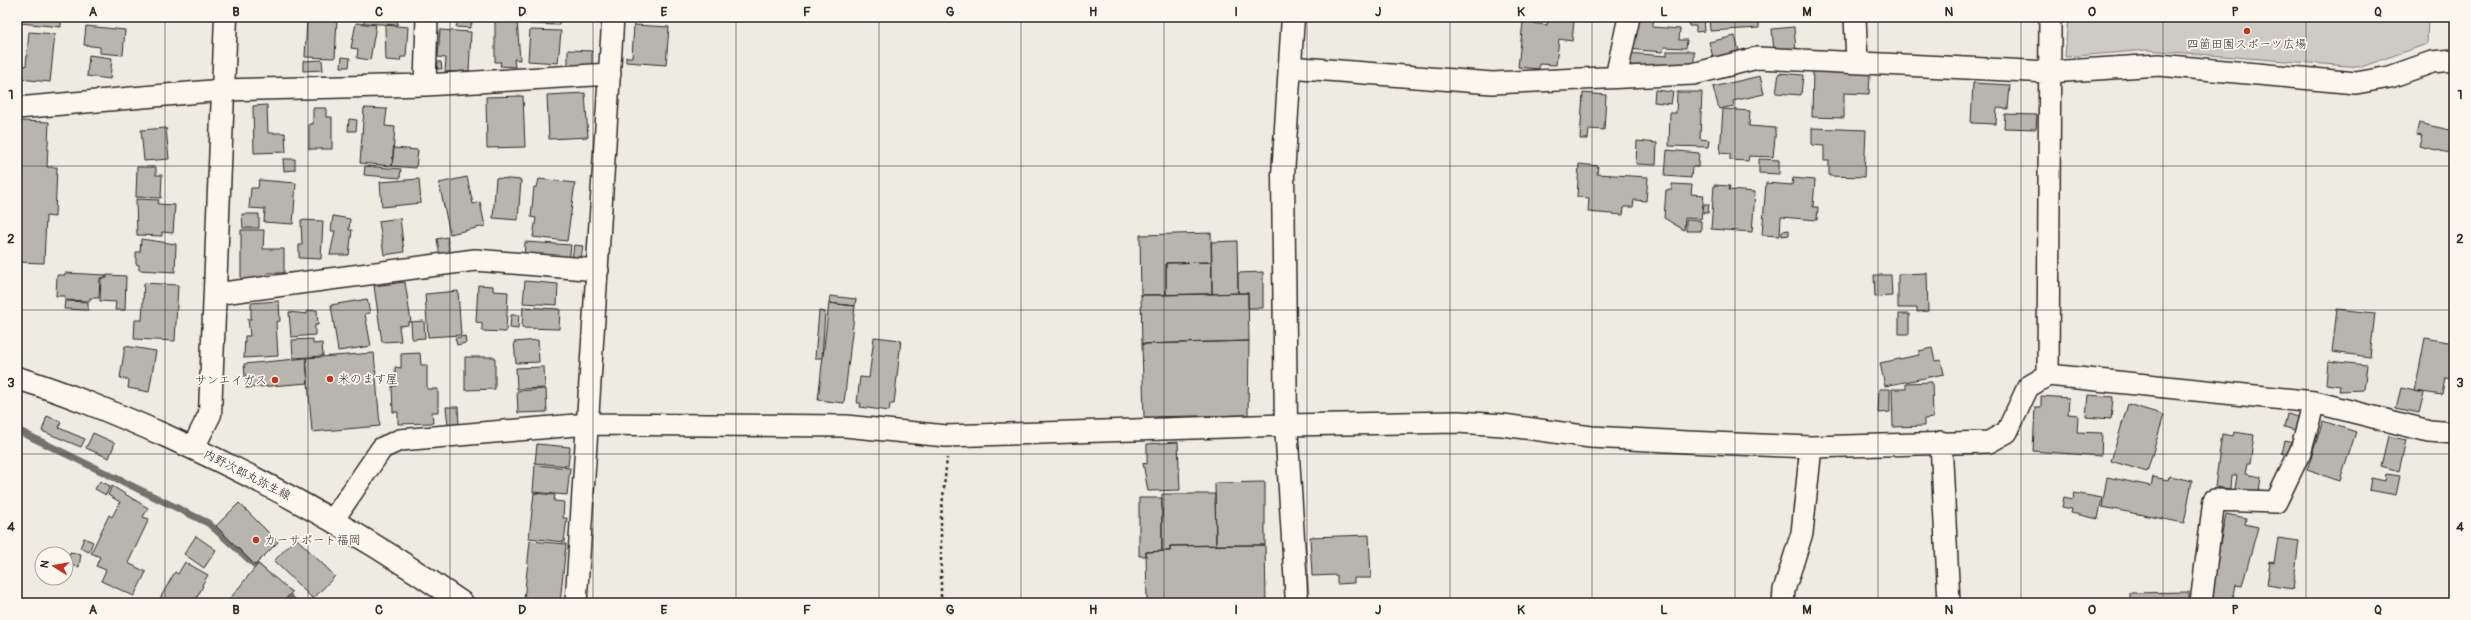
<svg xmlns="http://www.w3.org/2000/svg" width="2471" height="620" font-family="Pangolin,'Klee One',sans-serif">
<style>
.green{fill:#cecbc2;stroke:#7c7b76}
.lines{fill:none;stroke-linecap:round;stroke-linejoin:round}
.stream{stroke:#74726e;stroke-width:7}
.building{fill:#b8b5ae;stroke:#2b2b2b}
.street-casing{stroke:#2b2b2b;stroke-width:24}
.secondary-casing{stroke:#2b2b2b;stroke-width:25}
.path{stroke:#2b2b2b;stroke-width:2.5;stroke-dasharray:3 3;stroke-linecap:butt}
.street{stroke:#fbf7ec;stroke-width:21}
.secondary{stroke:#fbf7ec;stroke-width:22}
.grid{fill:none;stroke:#2b2b2b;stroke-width:1;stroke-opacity:0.55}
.poi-dot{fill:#c8321e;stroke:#fbf7ec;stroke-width:1.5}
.labels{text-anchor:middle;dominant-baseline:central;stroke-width:3.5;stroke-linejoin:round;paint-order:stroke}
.poi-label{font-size:12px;fill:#2b2b2b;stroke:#fbf7ec;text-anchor:start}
.street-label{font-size:12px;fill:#2b2b2b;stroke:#fbf7ec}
.neatline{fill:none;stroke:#2b2b2b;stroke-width:1.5}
.grid-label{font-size:13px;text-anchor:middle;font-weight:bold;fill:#2b2b2b}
</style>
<rect width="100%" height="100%" fill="#eeebe0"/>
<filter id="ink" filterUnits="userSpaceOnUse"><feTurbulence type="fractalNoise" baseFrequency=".025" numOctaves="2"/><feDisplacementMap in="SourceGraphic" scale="8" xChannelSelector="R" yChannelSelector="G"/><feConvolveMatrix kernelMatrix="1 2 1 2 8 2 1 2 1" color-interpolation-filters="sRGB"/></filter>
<g filter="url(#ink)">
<path class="green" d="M2068,17H2428L2427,44L2361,67L2147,50L2065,57Z"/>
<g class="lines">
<path class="stream" d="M17,430L208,523L263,572
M282,590L295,603"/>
</g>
<path class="building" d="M20,17H61V27L20,23Z
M364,17H398L397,25L364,23Z
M448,17H470V19Z
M530,17H560L559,25L530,24Z
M560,17H585V20Z
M1634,17H1655L1652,27L1680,29L1679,40H1687L1686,48L1664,47L1663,52L1626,49Z
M1688,17H1703L1704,31L1696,32V26H1689Z
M1709,17H1759V28L1710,31Z
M307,18L337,19L335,58L305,57Z
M1548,18L1574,21L1572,41L1559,39L1556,65L1539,64V69L1518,67L1523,22L1547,25Z
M495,20H517L520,60L514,59L515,67L500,66L501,62H495Z
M458,21L472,23L470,28L456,27Z
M356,23L376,25L370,60L357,58L358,49L351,48Z
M385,25L408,27L406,57H401L400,61L386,60Z
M634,25L669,27L666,65L626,62V57H632Z
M86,26L125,30L123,55L100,53V47L84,45Z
M1794,27L1796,51L1774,53L1772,29Z
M440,30L471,32L469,71L445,72L446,58L438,57Z
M530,30L561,31L558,63L528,61Z
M29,32L55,34L50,82L20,79L22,65L26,66Z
M1735,36L1741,59L1715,65L1709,42Z
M568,50L592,51V63L587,66L568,68Z
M1667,51H1694V72L1624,69L1625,53L1667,56Z
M89,55L112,58L110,79L87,76Z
M342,57L350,58L349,67H341Z
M322,60L323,70L303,71V61Z
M438,62H441L442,69H437Z
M1813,71L1870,73L1869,94L1844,93V118L1812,117Z
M1779,73L1803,75L1801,95L1776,93Z
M1760,76L1764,94L1733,101L1734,106L1719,109L1713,87Z
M1973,83L2010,85L2008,109L1997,108L1996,124L1971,123Z
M1655,90L1673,92L1671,104L1654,102Z
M1677,92H1702L1700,139L1709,140L1708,147L1669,146L1670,113H1676Z
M585,93L588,137L549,139L547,95Z
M1583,93L1606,95L1604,130L1589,129L1588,139H1580Z
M523,96L525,147L487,148L486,97Z
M267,105L268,133H285L286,152L254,153L253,106Z
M313,108H326V117H332V149H309V124H313Z
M364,108L387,109L385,126L395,127L392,166L360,163Z
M1723,109L1750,111L1749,126L1776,128L1773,157L1749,156L1748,161L1730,160V154L1720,153Z
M2005,114L2037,115L2036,129L2004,128Z
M349,119L357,120L356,131H348Z
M17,121L49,122L47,167H57L55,217L46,216L44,263L17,262Z
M2419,123L2454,131V154L2419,146L2422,136L2416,135Z
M166,128L169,159L144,161L141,130Z
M1812,128L1866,130L1864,177L1829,176V161H1824V146L1812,145Z
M1637,141L1657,143L1656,165L1636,164Z
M394,148L418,150L416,168L392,166Z
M1667,150L1699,153L1698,167H1692L1691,178L1665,176Z
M283,159H295V170L284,171Z
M1759,159L1779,160V174L1759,173Z
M1579,164L1598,166L1597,174L1648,177L1646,201L1634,200L1633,207H1624L1623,215L1588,212L1589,198L1577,197Z
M365,166L401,169L400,178L364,175Z
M137,167H156V175H162L161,198L136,197Z
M467,177L473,204L480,202L485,226L450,234L439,183Z
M496,178L521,180L518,220L493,218Z
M1793,178L1815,180L1813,207H1818L1817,220L1781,217L1780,236L1762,235L1766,183L1792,185Z
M419,179L421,203L382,207L380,182Z
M539,179L575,183L567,241L533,237L536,218L531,217L534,187H537Z
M259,180L296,183L293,224L264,222L265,209L249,208L251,188H258Z
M1672,184L1692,185L1691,194L1704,195L1701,219L1685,218L1684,230L1664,218L1666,190H1672Z
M1714,185L1730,186L1729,190L1755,192L1752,232L1711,229Z
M136,199L159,200L158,204L175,205L173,233L162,232V236L137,235Z
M1704,204H1709L1708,213H1703Z
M242,214H259V228H243Z
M333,216L350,219L349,230H352L349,255H330L335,231H331Z
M400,218L404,252L384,255L379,221Z
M301,220L323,221L321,259L299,258V245H302Z
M1686,220L1701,221V231H1686Z
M241,230H264L263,249H284V273H267L266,284L241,285Z
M1789,230V235L1782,236V231Z
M1211,233L1212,262L1166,263V295H1141L1140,235Z
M447,237L450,255L440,257L437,239Z
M141,239L176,244L175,272L139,270V265L136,264V252H140Z
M1237,241L1238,293L1212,294L1211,242Z
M525,242L571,245L569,264L524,260Z
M574,245L583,246L581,260L572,259Z
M1212,262V294L1166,295V263Z
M1263,272V308H1248V293H1238V273Z
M65,273L106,275V278H100L99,298H90V301L64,300L65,296H56L57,275H65Z
M1927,273L1928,311L1917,312V308H1898V274Z
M107,275L126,276L125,310H115L116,302L100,301L101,278H107Z
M1874,275H1891L1892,296L1875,297Z
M525,281L558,284L557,305L523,303Z
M405,282L411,322H408V325L399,326L401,341L382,342L374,286Z
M144,283L178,285L175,341L134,339L135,320H142Z
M478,285L493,286V291L508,292L506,332L482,331V323L476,322Z
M458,291L461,335L428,337L425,294Z
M1248,293L1249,341L1142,344L1141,295Z
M830,296L856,299L855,306L829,303Z
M367,299L370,313L365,314L371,346L338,351L331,305Z
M65,301L88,302V310L64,309Z
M279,301L280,321L276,322L278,356L244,358L245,336H250L248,319H251V303Z
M829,303L855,306L844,403L818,400Z
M523,307L560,309L559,329L522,328Z
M2337,309L2375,313L2370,357L2332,352Z
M317,310L318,325H315V335L291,337L289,312L307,314V311Z
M819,311L825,312L822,358H815Z
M1899,314H1909V334H1899Z
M511,315H519L518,329L510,328Z
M424,321L425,338L412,339L411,322Z
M465,336L466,343L457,345L455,338Z
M874,337L901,340L894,404H890L889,411L860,407L861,403H857L860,377L869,378Z
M2425,338L2454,343L2451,379L2445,378L2442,395L2415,391Z
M313,339V344L322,343L323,356L293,358L292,340Z
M538,340L539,362L516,363L514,342Z
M1249,341L1248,415L1144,417L1142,344Z
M125,346L156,351L149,392L128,388L129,380L120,378Z
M1932,348L1935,361L1941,360L1944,374L1885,386L1880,363L1919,355V351Z
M374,353L380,426L312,432L306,358Z
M420,353L421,365H427V389H438V412H432L433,423L398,424V412H393L392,386H396L395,367L401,368V354Z
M465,357H495V389L465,390Z
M306,358L308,383L246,388L244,364Z
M2328,361L2367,365L2364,390L2339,391L2340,386L2326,384Z
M544,367L545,388L517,389L516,368Z
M1932,382L1933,418L1924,419V426L1893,427L1892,389H1906V383Z
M2401,388L2424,393L2419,413L2396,408Z
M546,389L547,412L518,413L517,391Z
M1879,389H1890V412L1878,413Z
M2088,395L2113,397L2111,419L2086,417Z
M2041,396L2069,398L2068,414L2078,415L2077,432L2102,433L2101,456L2033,451L2035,407H2041Z
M2128,404L2164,415L2147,472L2111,461Z
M446,407H458L459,425L448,426Z
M2287,414L2299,417L2295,430L2284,427Z
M47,416L61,422L59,428L85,439L81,447L42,431Z
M2323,421L2356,432L2340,481L2307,470Z
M2234,432L2254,435L2250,464H2247L2245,474L2261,477L2258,499L2234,495L2237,475H2232L2231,489L2215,487L2222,434L2233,436Z
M93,433L115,443L109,458L86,448Z
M2388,436L2406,440L2399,471L2381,466Z
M2285,441L2292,443L2288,455L2282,453Z
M1178,442L1180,490L1148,491L1143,463L1147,464V444Z
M537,444L570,447L568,466L535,463Z
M535,465L570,468L567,495L533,492Z
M2386,474L2400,476L2396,495L2369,490L2371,478L2385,481Z
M2169,476L2192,481L2184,523L2102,507L2107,477L2151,486L2153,477L2168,480Z
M100,481L110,486L106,495L95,489Z
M1265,482V545H1216L1215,483Z
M112,486L148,508L143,517L149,519L128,563L146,572L134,596L101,581L106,570L96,566L100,557L91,553L109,515L112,517L120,502L108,495Z
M534,493L555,495L554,501L564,502L563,518H567L564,542L529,538Z
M2074,493L2102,498L2098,519L2071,513L2072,509L2062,507L2064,497L2073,499Z
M1162,494H1215L1216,545L1170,546V551H1162Z
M1139,498H1162V551L1146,552V556H1139Z
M239,503L278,542L255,565L216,526Z
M2226,514L2246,518L2245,524L2258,527L2242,586L2236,585L2232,603L2209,599Z
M1369,535L1371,578H1354V583L1337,584V575L1312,576L1310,537Z
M196,536L216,550L204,568L184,554Z
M84,538L93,542L89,552L80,548Z
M296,538L335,576L313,599L274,561Z
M2278,538L2299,541L2293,589L2267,585L2270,562L2274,563Z
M530,541L566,544L560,603L524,600Z
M1265,545L1266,603H1147L1146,552L1170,551V546Z
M70,552L81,554L79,567L68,565Z
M185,562L208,575L202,585L203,586L194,603H163L159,600L175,572L178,574Z
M258,564L292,592L282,603H230L228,601Z
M2189,592V603H2130V593Z
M2021,598L2045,603H2020Z"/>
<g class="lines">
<g class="street-casing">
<path id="street" d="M1855,17L1857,62
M1289,67L1492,83L1693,74L1757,58L2050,72L2159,65L2356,83L2390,77L2432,62L2454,60
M1616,77L1629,17
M425,85L427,17
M17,108L223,90L425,85L610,74
M215,294L475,260L598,270
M2048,375L2050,17
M1941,442L1949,602
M333,520L382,448L400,440L587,424L845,426L946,436L1286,425L1458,422L1503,425L1591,437L1687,442L1811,447L1989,442L2007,432L2028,387L2048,375L2314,402L2429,431L2454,433
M576,603L613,17
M1783,603L1784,590L1802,533L1811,447
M2201,603L2214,500L2276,502L2301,450L2314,402"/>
</g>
<g class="secondary-casing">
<path id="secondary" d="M1293,17L1283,175L1286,425L1297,603
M17,378C67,393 116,414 164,435C269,482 368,537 462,603
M193,448L210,414L226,17"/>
</g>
<path class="path" d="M941,603V517L947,458"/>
<use href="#street" class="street"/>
<use href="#secondary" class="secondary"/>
</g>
</g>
<path class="grid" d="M165,17V603M308,17V603M450,17V603M593,17V603M736,17V603M879,17V603M1021,17V603M1164,17V603M1307,17V603M1450,17V603M1592,17V603M1735,17V603M1878,17V603M2021,17V603M2163,17V603M2306,17V603M17,166H2454M17,310H2454M17,454H2454"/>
<g class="poi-dot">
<circle cx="2247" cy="31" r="4"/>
<circle cx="330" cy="379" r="4"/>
<circle cx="275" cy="380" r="4"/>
<circle cx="256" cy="540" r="4"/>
</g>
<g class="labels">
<g class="poi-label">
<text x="2247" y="44" text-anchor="middle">四箇田園スポーツ広場</text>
<text x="338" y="379">米のます屋</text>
<text x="267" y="380" text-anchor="end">サンエイガス</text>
<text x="264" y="540">カーサポート福岡</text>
</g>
<g class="street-label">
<text transform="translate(247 475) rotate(27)">内野次郎丸弥生線</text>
</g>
</g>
<rect width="2471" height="620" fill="none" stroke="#fbf7ec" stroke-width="44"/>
<g transform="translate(54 566) rotate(281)"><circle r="19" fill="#fbf7ec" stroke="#a8a59f"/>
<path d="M0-3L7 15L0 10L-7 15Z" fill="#c8321e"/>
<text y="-6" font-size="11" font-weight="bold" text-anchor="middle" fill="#2b2b2b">N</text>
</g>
<rect x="22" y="22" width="2427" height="576" class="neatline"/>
<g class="grid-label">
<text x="93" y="16">A</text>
<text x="236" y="16">B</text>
<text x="379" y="16">C</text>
<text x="522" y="16">D</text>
<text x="664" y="16">E</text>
<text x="807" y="16">F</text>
<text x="950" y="16">G</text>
<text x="1093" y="16">H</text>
<text x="1236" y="16">I</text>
<text x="1378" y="16">J</text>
<text x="1521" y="16">K</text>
<text x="1664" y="16">L</text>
<text x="1807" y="16">M</text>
<text x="1949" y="16">N</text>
<text x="2092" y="16">O</text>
<text x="2235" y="16">P</text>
<text x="2378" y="16">Q</text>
<text x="11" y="99">1</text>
<text x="2460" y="99">1</text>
<text x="11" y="243">2</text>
<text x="2460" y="243">2</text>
<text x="11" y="387">3</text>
<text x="2460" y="387">3</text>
<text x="11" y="531">4</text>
<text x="2460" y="531">4</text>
<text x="93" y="614">A</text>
<text x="236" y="614">B</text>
<text x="379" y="614">C</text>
<text x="522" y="614">D</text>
<text x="664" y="614">E</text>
<text x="807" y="614">F</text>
<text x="950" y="614">G</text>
<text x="1093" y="614">H</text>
<text x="1236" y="614">I</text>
<text x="1378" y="614">J</text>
<text x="1521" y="614">K</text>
<text x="1664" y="614">L</text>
<text x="1807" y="614">M</text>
<text x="1949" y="614">N</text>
<text x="2092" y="614">O</text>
<text x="2235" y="614">P</text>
<text x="2378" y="614">Q</text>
</g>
</svg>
